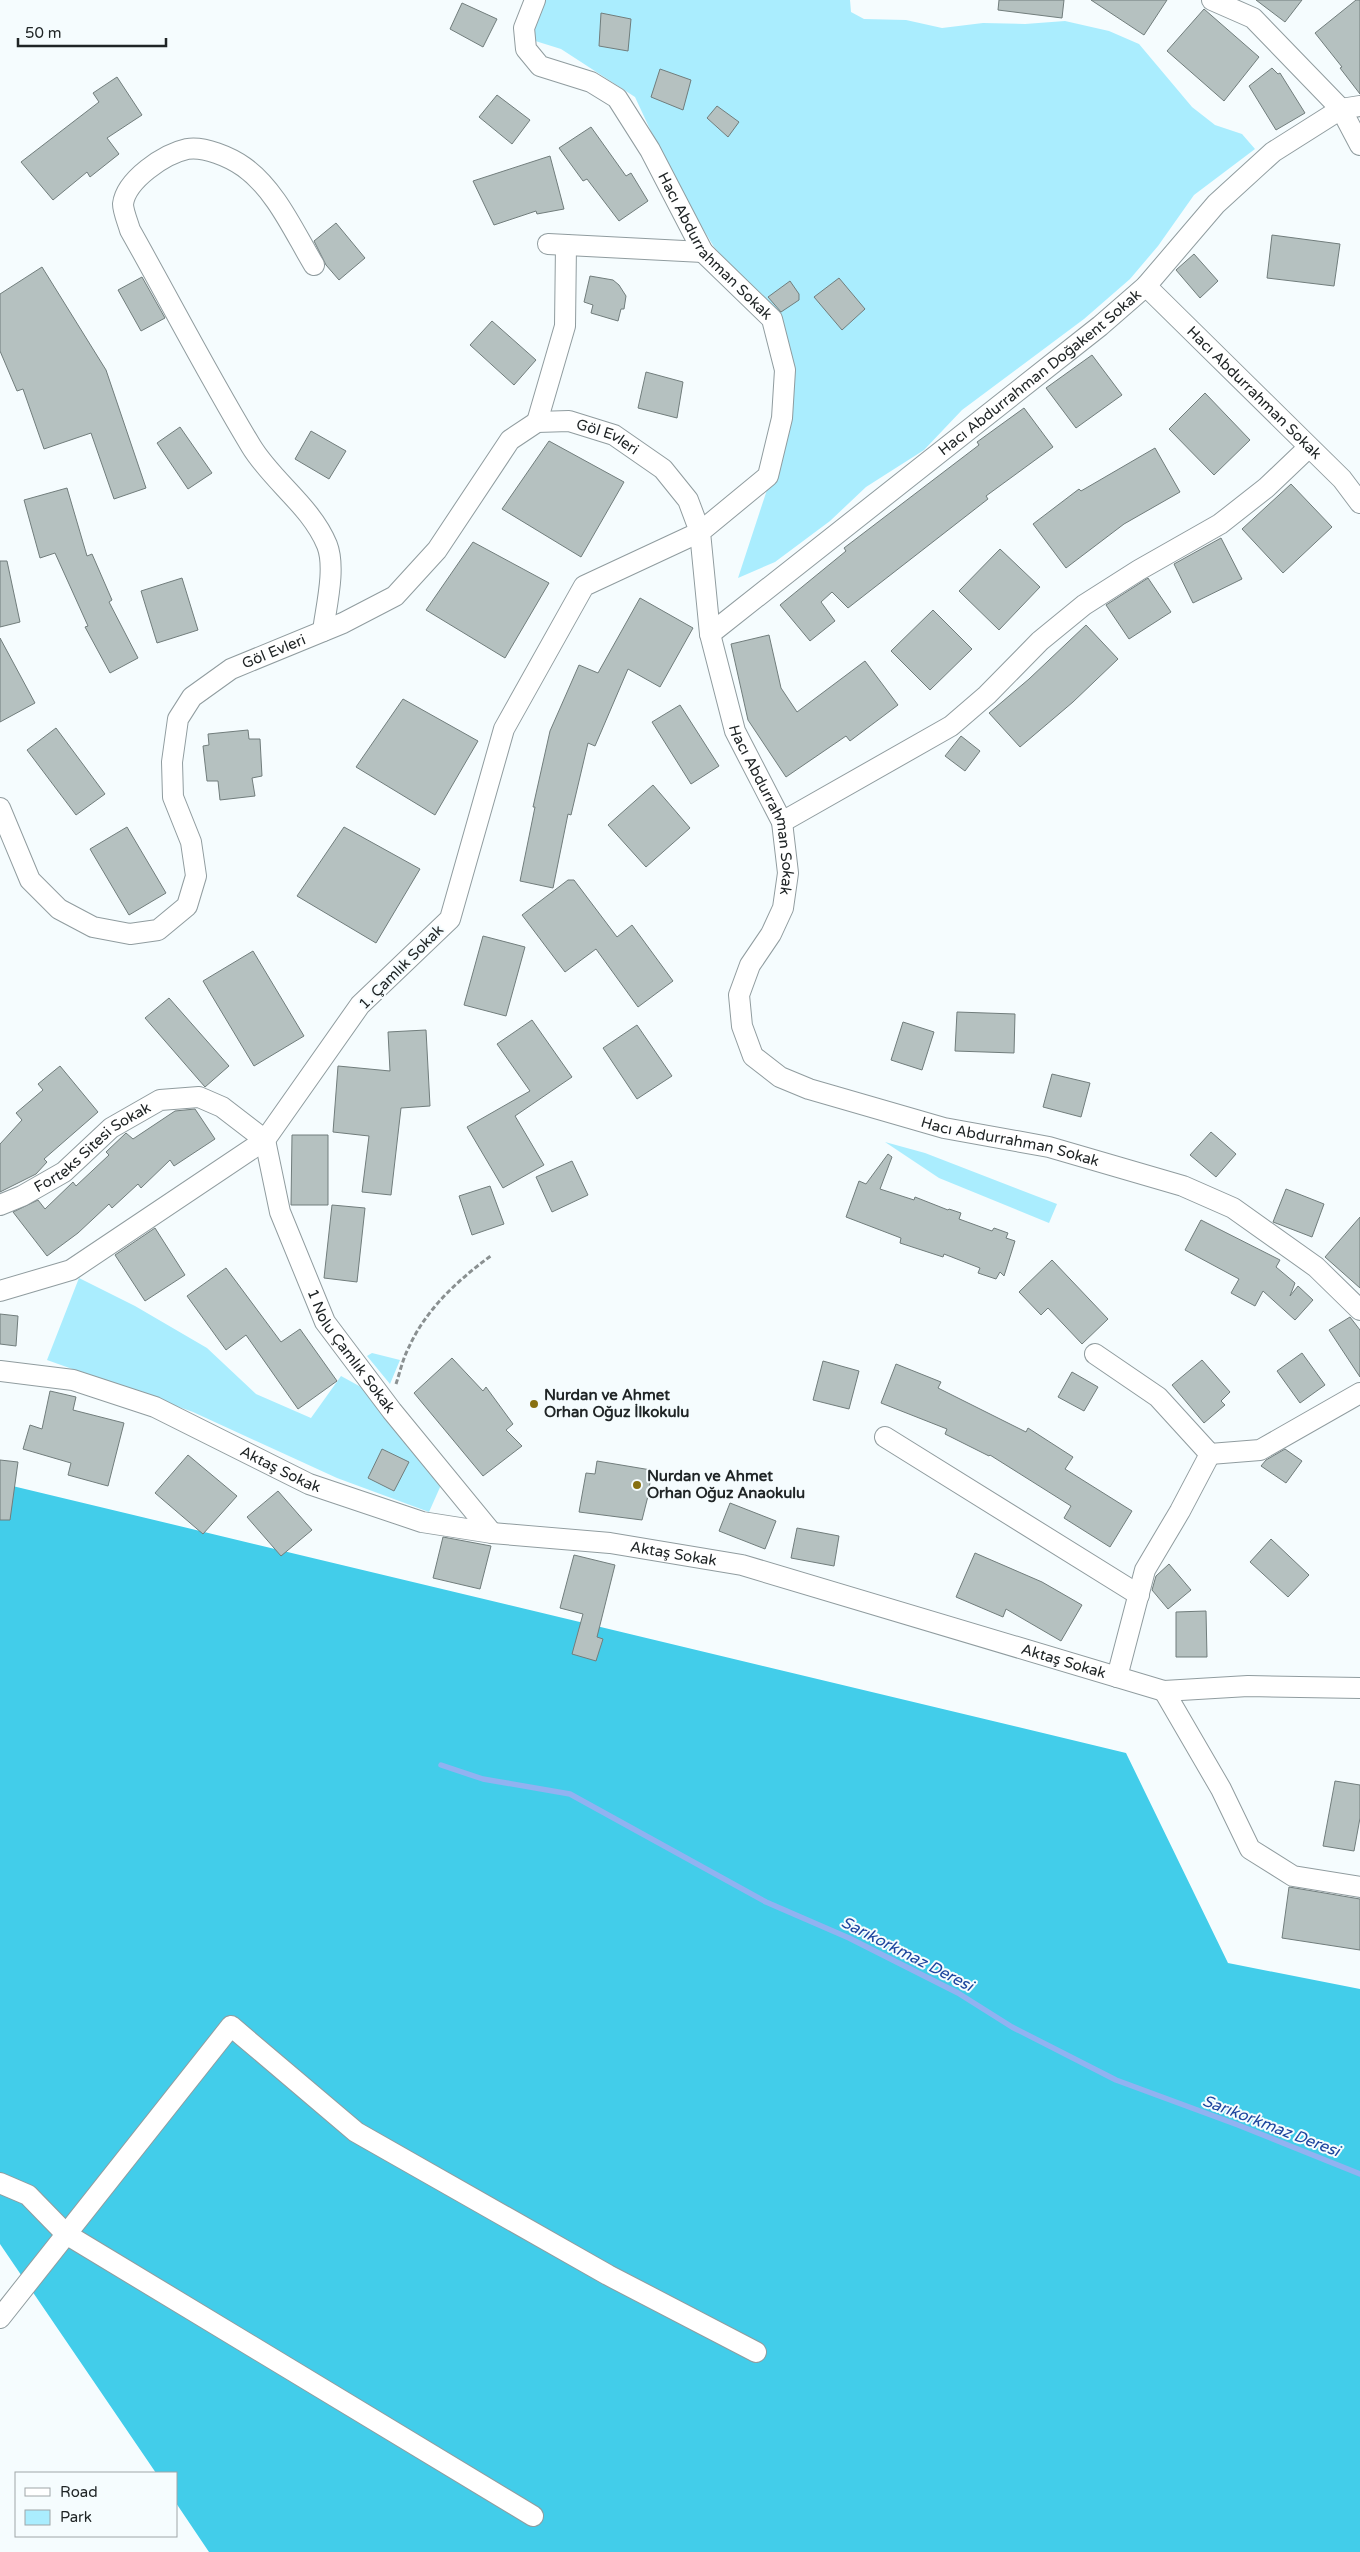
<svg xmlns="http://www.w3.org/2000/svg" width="1360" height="2552" font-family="'Varela Round',sans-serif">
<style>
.green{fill:#aaedfe}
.forest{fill:#42cdea}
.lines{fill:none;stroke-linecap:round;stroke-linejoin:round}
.stream{stroke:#91b2f1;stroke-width:5.5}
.building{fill:#b5c1c0;stroke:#717d7c}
.minor-casing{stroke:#909c9f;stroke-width:22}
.path{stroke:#8a9091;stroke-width:3;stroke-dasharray:5 2.5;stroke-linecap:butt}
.minor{stroke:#fff;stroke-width:20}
.poi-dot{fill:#877011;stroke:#f5fcfe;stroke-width:2}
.labels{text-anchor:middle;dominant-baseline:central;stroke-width:4;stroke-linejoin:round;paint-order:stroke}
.street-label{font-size:15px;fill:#202526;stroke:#f5fcfe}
.poi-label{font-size:15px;font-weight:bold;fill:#202526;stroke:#f5fcfe;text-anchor:start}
.water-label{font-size:16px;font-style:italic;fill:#1c459e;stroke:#f5fcfe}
</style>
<rect width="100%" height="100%" fill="#f5fcfe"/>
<path class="green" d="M541,0H850L851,12L864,19L906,20L942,28L983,23L1025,24L1065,21L1109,31L1139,44L1192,107L1215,125L1242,134L1255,149L1194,195L1158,246L1130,279L1084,319L962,410L924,450L866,487L830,521L775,562L738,578L782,444L790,370L758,296L714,247L675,183L635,97L561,49L529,39Z
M885,1142L925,1153L1057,1204L1049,1223L939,1178Z
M79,1278L135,1306L207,1348L256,1394L311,1418L341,1376L361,1387L419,1460L441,1485L429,1512L337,1478L193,1412L47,1360Z
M372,1353L400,1360L390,1384L367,1356Z"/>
<path class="forest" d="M0,1483L1126,1753L1228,1963L1360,1989V2552H209L176,2503V2473H156L0,2244Z"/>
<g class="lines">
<path class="stream" d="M441,1765L483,1779L570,1794L766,1902L849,1938L958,1993L1012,2027L1116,2080L1238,2125L1360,2174"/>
</g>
<path class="building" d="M999,0H1064L1062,18L998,10Z
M1091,0H1167L1144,35Z
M1256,0H1302L1285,22Z
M1356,0H1360V94L1340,68L1342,67L1315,33Z
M462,3L497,19L483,47L450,29Z
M1204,9L1259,57L1224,101L1167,51Z
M601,13L631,19L628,51L599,46Z
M1272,68L1278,74L1280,73L1305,113L1276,130L1249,86Z
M660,69L691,80L683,110L651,97Z
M117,77L142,115L107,138L119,154L90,177L87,172L53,200L21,162L99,102L93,93Z
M497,95L530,120L512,144L479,117Z
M717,106L739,122L728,137L707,118Z
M591,127L626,176L631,173L648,201L619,221L587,179L583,181L559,148Z
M550,156L564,209L537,214L536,211L494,225L473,181Z
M336,223L365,258L339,280L326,265L314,241Z
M1272,235L1340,244L1334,286L1267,278Z
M1194,254L1218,281L1200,298L1176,270Z
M42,267L106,370L146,488L114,499L91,433L44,449L23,389L17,391L0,351V294Z
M590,276L613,280L619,285L626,296L624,309H621L618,321L591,313L593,305L584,302Z
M142,277L165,318L141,331L118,290Z
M839,278L865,309L842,330L814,297Z
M790,281L799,294V300L781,312L768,297Z
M492,321L536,360L514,385L470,345Z
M1092,355L1122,395L1076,428L1046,388Z
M646,372L683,382L677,418L638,408Z
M1205,393L1250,440L1214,475L1169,429Z
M1024,408L1053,447L986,496L988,499L848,608L832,592L821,602L835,621L810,641L780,605L846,551L844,548L979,445L977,442Z
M180,427L212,473L188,489L157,443Z
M311,431L346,451L329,479L295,459Z
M549,441L624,482L581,557L502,509Z
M1155,448L1180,492L1124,524L1066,568L1033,524L1079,489L1081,491Z
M1291,484L1332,527L1283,573L1242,529Z
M67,488L87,556L92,554L112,600L109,602L138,658L110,673L85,627L88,626L55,553L40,558L24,500Z
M1221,538L1242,579L1193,603L1174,564Z
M473,542L549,583L505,658L426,610Z
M1000,549L1040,587L999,630L959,591Z
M0,561H7L20,622L0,627Z
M182,578L198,630L157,643L141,591Z
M1148,578L1171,612L1129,639L1106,605Z
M640,598L693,628L660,687L628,669L595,746L588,743L571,815L568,814L553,888L520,881L535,807H533L550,731L579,665L598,673Z
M933,610L972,649L930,690L891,651Z
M1086,625L1118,659L1073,702L1020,747L989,713L1029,679Z
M769,635L781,688L797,712L865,661L898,705L850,741L846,736L786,777L748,720L731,644Z
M0,638L35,703L0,722Z
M403,699L478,741L435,815L356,767Z
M680,705L719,766L691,784L652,722Z
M56,728L105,794L76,815L27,750Z
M248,730L249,739H260L262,776L252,778L255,796L220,800L218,781H207L203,746L209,745L208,734Z
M961,736L980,751L965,771L945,756Z
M653,785L690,828L646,867L608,825Z
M127,827L166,893L129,915L90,849Z
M344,827L420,869L376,943L297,896Z
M568,880H574L617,937L632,925L673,981L638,1007L596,949L565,972L522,915Z
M483,936L525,947L506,1016L464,1005Z
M253,951L304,1036L254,1066L203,981Z
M169,998L229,1066L205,1087L145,1018Z
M957,1012L1015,1014L1014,1053L955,1051Z
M532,1020L572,1077L515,1116L544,1165L503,1188L467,1127L530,1091L497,1044Z
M903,1022L934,1032L922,1070L891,1060Z
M637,1025L672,1076L637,1099L603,1048Z
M426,1030L430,1106L401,1108L391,1195L362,1192L369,1136L333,1132L338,1066L390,1071L388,1032Z
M60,1066L98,1112L44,1159L47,1162L36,1174L0,1192V1144L22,1120L16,1113L43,1090L38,1084Z
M1052,1074L1090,1083L1081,1117L1043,1107Z
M195,1109L215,1139L174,1166L170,1160L141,1188L138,1184L112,1208L109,1204L78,1233L47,1256L13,1212L38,1200L45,1209L73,1182L76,1186L109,1155L106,1152L126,1133L133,1139L175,1111Z
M1211,1132L1236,1154L1216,1177L1190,1155Z
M292,1135H328V1205H291Z
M888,1154L892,1157L880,1189L914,1200L915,1197L948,1210L949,1209L961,1213L959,1219L992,1231L994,1228L1008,1233L1006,1238L1015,1241L1004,1276L1000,1272L996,1279L978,1273L980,1268L944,1254L943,1257L900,1243L901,1238L846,1217L859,1181L866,1184Z
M572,1161L588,1195L552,1212L536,1177Z
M490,1186L504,1224L472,1235L459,1196Z
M1286,1189L1324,1204L1312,1237L1273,1222Z
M332,1205L365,1208L357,1282L324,1278Z
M1360,1217V1288L1325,1257Z
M1201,1220L1280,1260L1276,1267L1295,1283L1290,1296L1298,1286L1313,1300L1295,1320L1263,1291L1255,1306L1231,1293L1239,1279L1185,1250Z
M155,1228L185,1275L145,1301L115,1255Z
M1052,1260L1108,1319L1082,1344L1048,1308L1041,1315L1019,1292Z
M226,1268L281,1342L300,1329L337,1381L298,1409L246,1335L226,1350L187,1296Z
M0,1314L18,1316L16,1346L0,1344Z
M1350,1317L1360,1330V1377L1329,1330Z
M1302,1353L1325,1385L1300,1403L1277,1371Z
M452,1358L483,1391L486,1387L513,1424L506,1430L522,1446L483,1476L414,1393Z
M1202,1360L1230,1392L1221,1401L1225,1405L1204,1423L1172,1385Z
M823,1361L859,1371L849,1409L813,1400Z
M896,1364L941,1382L938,1388L1026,1432L1028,1428L1073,1457L1065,1469L1132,1511L1110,1547L1064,1518L1071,1506L990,1455L989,1456L945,1434L947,1429L881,1403Z
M1072,1372L1098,1387L1084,1411L1058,1397Z
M50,1391L76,1397L73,1410L124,1423L108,1486L68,1475L71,1463L23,1449L30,1425L42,1429Z
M382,1449L409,1462L394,1491L368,1478Z
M1285,1449L1302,1461L1286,1483L1261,1466L1266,1460Z
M188,1455L237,1496L203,1534L155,1493Z
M0,1460L18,1462L10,1520H0Z
M597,1461L651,1470L649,1492L642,1520L579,1512L586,1473L595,1474Z
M278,1491L312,1530L281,1556L247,1517Z
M730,1503L776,1521L765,1549L719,1531Z
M797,1528L839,1536L834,1566L791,1558Z
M443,1537L491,1546L480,1589L433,1578Z
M1271,1539L1309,1575L1288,1597L1250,1562Z
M975,1553L1042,1582L1082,1605L1061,1641L1006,1609L1003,1617L956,1597Z
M574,1555L615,1565L597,1637L603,1639L596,1661L572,1654L583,1614L560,1608Z
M1169,1564L1191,1590L1168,1609L1152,1590L1156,1576Z
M1206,1611L1207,1657H1176V1612Z
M1335,1781L1360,1785V1818L1354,1851L1323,1846Z
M1289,1887L1360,1899V1950L1282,1938Z"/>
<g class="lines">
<g class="minor-casing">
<g id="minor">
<path id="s1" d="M535,0L524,28L526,49L540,66L591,82L617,98L650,150L703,252L772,319L785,370L782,418L768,476L700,532L710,634L735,731L782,822L788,873L783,908L771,934L750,965L739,995L742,1026L753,1056L780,1077L809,1089L944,1128L1049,1147L1183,1186L1233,1208L1316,1267L1360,1310"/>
<path d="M1212,0L1253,18L1341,109L1360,145"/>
<path d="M548,244L703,252"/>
<path d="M314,265C294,232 276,190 244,167C230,157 204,146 187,149C164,154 126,180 123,204C123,211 128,223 130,230C170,301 208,375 251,446C272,481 311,506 327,545C336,568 326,607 323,631"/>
<path id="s2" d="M1146,286L1342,479L1360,503"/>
<path d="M537,422L565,326L566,245"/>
<path id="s3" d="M710,634L1100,326L1146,286L1216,204L1273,152L1341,109L1360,106"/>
<path id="s4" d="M0,808L30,880L59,909L93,927L130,934L158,930L187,906L196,876L191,842L173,797L172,762L178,719L192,697L231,669L343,623L395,596L437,550L510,440L537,422L569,421L614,435L663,469L688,500L700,532L584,586L504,729L450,919L360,1005L265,1140L71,1270L0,1291"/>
<path d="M782,822L951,726L987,695L1040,641L1084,605L1139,570L1220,524L1266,488L1308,448"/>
<path id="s5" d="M0,1205L22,1196L64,1172L111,1128L160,1100L199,1097L222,1107L265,1140L280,1212L325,1322L392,1411L492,1533"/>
<path d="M1095,1354L1158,1397L1210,1454L1260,1450L1360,1393"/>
<path id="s6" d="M0,1371L73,1380L155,1407L309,1484L422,1522L492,1533L610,1543L742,1565L1164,1691L1248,1686L1360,1688"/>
<path d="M885,1437L1139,1595"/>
<path d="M1117,1677L1145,1570L1180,1511L1210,1454"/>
<path d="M1164,1691L1221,1789L1250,1849L1293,1876L1360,1887"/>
<path d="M0,2183L28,2195L66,2234L533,2516"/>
<path d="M0,2318L231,2026L356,2132L608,2275L756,2352"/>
</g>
</g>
<path class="path" d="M396,1384C400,1372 403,1358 409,1347C426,1309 459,1279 492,1255"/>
<use href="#minor" class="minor"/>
</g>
<g class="poi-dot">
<circle cx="534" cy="1404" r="5"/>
<circle cx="637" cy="1485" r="5"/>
</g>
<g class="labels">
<g class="street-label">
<text stroke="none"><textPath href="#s1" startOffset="336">Hacı Abdurrahman Sokak</textPath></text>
<text stroke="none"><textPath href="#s3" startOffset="421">Hacı Abdurrahman Doğakent Sokak</textPath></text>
<text stroke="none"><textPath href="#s2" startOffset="152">Hacı Abdurrahman Sokak</textPath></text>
<text stroke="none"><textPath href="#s4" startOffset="1008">Göl Evleri</textPath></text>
<text stroke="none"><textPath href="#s4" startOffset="574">Göl Evleri</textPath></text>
<text stroke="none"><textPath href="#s1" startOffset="966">Hacı Abdurrahman Sokak</textPath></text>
<text transform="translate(401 967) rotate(-45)">1. Çamlık Sokak</text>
<text stroke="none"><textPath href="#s1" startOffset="1505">Hacı Abdurrahman Sokak</textPath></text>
<text stroke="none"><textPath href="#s5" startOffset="110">Forteks Sitesi Sokak</textPath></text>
<text stroke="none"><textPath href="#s5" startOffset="542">1 Nolu Çamlık Sokak</textPath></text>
<text stroke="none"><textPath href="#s6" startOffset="300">Aktaş Sokak</textPath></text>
<text stroke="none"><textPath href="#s6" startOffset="705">Aktaş Sokak</textPath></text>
<text stroke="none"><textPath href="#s6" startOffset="1110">Aktaş Sokak</textPath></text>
</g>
<g class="poi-label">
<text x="544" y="1395">Nurdan ve Ahmet<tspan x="544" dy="17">Orhan Oğuz İlkokulu</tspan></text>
<text x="647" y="1476">Nurdan ve Ahmet<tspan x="647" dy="17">Orhan Oğuz Anaokulu</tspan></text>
</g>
<g class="water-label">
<text transform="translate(907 1954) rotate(27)">Sarıkorkmaz Deresi</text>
<text transform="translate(1271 2126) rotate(21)">Sarıkorkmaz Deresi</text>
</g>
</g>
<rect x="15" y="2472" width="162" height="65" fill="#f5fcfe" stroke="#a0a6a8"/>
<rect x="25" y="2488" width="25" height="8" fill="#ffffff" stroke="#a0a6a8"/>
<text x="60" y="2497" font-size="15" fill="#202526">Road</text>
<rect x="25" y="2510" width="25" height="15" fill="#aaedfe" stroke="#a0a6a8"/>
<text x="60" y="2522" font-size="15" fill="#202526">Park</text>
<path d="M18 38v8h148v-8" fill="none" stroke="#202526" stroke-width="2.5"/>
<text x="25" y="38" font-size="15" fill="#202526" stroke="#f5fcfe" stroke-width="4" paint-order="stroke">50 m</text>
</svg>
